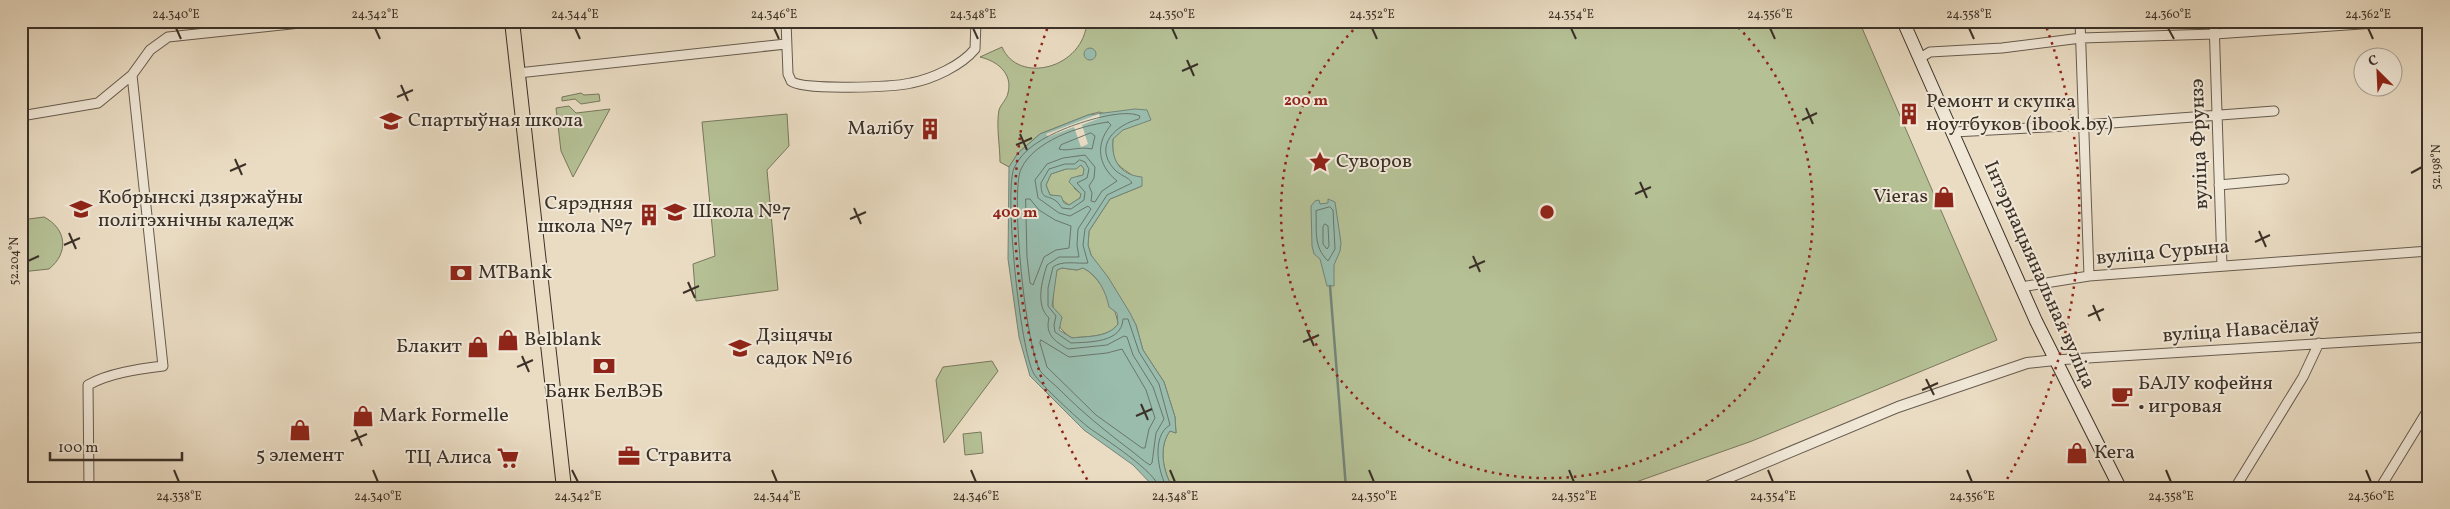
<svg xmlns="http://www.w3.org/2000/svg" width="2450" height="509" font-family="Vollkorn,serif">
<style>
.green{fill:#b5c095;stroke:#78785e}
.water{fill:#99bcad;stroke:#738478;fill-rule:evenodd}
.pier{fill:#eadcc3}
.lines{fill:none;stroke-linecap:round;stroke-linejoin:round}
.shore{stroke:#6a766a;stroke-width:1}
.stream{stroke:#738478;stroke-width:2.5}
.minor-casing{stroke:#675c4f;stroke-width:11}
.tertiary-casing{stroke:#675c4f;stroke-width:12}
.secondary-casing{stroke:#3b3128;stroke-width:14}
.primary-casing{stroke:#3b3128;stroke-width:16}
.minor{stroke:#f1e8d8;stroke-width:9}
.tertiary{stroke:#f1e8d8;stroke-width:10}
.secondary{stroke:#f1e8d8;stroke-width:12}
.primary{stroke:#eadcc3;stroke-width:14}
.ticks{fill:none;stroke:#3b3128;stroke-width:2}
.ring{fill:none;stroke:#8f2418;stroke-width:2.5;stroke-dasharray:2.5 5}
.labels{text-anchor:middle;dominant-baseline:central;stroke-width:4;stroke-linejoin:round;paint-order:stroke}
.poi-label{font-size:20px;fill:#3b3128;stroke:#f1e8d8;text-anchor:start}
.street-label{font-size:20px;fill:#3b3128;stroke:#f1e8d8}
.centre{fill:#8f2418;stroke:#f1e8d8;stroke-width:2.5}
.ring-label{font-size:15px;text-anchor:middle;font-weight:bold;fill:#8f2418;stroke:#f1e8d8;stroke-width:4;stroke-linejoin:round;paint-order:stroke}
.neatline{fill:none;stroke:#3b3128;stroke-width:2}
.ticks-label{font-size:12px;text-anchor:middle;fill:#3b3128}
</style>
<rect width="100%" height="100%" fill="#eadcc3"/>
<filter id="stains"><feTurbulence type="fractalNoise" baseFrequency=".004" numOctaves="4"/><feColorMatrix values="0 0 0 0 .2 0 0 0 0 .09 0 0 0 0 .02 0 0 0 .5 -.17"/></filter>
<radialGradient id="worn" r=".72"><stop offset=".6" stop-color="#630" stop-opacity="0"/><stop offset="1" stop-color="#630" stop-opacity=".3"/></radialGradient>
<path class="green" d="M1087,21H1859L1997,340L1752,441L1619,488H1173C1163,472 1158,447 1170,431L1176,433L1175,417L1164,382L1143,350L1136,325L1116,291L1091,255L1088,245L1089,231L1110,199L1142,186C1128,165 1110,173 1113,139L1123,129L1139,124L1099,112L1088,115L1040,134L1018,153L1009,167L1000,162C1000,146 996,126 999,110C1001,104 1007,99 1008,93C1013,73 997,61 980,57L1002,47C1018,85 1084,69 1087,21Z
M581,93L584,95L599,94L600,101L581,104L575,99L562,101V97Z
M569,106L576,113L610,109L573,177L561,151L556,108Z
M787,114L789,146L767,170L778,290L696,301L693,264L715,256L702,122Z
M1081,164L1084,169L1083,176H1078L1074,188L1081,194L1080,198L1069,205L1057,196L1050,195L1046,185L1051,174Z
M44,217C67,229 69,253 49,269L21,272V220Z
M1062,268L1077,270L1083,268C1099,275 1116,307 1118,324C1108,338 1087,336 1072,338C1047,324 1052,294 1057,270Z
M992,361L998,371L944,443L936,380L943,367Z
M981,432L983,453L965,455L963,434Z"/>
<path class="water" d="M1084 54a6 6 0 1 1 12 0a6 6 0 1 1-12 0Z
M1135,109L1147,110L1151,120L1123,130L1113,139C1111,159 1119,175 1142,177V186L1110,199L1089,231L1088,245L1091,255L1108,277L1130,313L1136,325L1143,350L1164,382L1175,417L1176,433L1170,431C1158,447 1163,472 1173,488H1155L1133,465L1084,430L1030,376L1019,337L1008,259L1009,167L1018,153L1040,134L1088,115ZM1081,165L1084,169L1083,175L1071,178L1069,182L1081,194L1080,198L1069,205L1064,203L1061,196L1050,195L1046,185L1051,174L1066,169H1076ZM1062,268L1077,270L1083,268C1098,275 1106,292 1109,307L1117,313L1118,324C1108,338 1087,336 1072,338L1059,330L1062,317L1052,306L1057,270Z
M1328,199L1335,202L1341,243L1340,251L1334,265V286H1327L1320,259L1314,254L1312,246L1311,206L1315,201L1319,200L1320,204L1328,203Z"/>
<path class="pier" d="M1099,114L1100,118L1082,125L1088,144L1081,147L1074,127L1048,137L1046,134Z"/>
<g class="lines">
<path class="shore" d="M1108,122L1111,125C1099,139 1096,157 1109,173C1111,176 1114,178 1117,181L1102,191L1095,202L1091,201L1092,193L1089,186L1094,178L1095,167L1085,155L1063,158L1047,164L1035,180L1038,198L1059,213L1070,216L1088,206L1091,209L1078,229L1077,245L1079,257H1059L1047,265C1042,281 1035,305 1049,318C1045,334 1054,341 1068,349L1107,345L1124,336L1127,337L1133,355L1153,387L1164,419L1156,433L1152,463L1150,465C1143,461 1136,454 1129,449C1104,430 1082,412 1060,390C1054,384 1046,378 1041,372C1026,352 1010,192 1021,169C1034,141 1079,126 1108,122Z
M1091,133L1095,136L1092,149C1078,146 1068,152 1059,149L1061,145Z
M1080,160L1085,162L1089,169L1087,178L1077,183L1085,192L1084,200L1071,209L1062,208C1060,206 1059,203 1056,201C1047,194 1041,201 1041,183L1049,169L1065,164H1074Z
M1026,199H1030L1039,210L1055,220L1071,226L1069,248L1056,250L1044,257L1033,285L1030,283L1027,257Z
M1330,207L1333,210L1335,249L1328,261C1313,246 1317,231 1316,211Z
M1325,224L1328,226L1329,246L1327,249L1323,244V227Z
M1041,340L1069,357L1107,353L1122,349L1146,390L1155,418L1149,429L1145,448H1142L1096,415L1047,367L1040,343Z
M1159,488C1157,472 1103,438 1088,427C1078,419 1040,384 1034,374C1020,351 1004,192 1014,168C1023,148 1045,137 1064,129C1081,122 1123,108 1140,116L1139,119C1116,125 1093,145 1114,169C1119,175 1129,177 1132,183L1107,195L1085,229L1083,245L1088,263C1077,264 1062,260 1053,267L1048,288V306L1056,316L1054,325L1055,332L1071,343C1089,342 1122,343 1123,319H1128L1139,352L1159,384L1170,425C1151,436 1158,472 1167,488"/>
<path class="stream" d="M1330,286L1346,488"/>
<g class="minor-casing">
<path id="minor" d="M786,21L788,74C788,74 791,80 791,81C802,91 894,87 911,83C932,79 961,66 975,49L976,21
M2080,21L2089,276
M2214,21L2222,266
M1920,58L1930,52L2002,48L2081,38L2215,34L2404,21
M518,73L786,44
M21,116L98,103L132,75L150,50L168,37L319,21
M1954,132L2085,125L2274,111
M2219,185L2284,179
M2021,287L2089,276L2429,251
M2055,360L2429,337
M89,488L88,385C109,373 139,369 163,366L132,75
M2235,488L2303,377L2319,343
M2380,488L2429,408"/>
</g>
<g class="tertiary-casing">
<path id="tertiary" d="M1704,488L1898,407L2027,363L2055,360"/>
</g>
<g class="secondary-casing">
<path id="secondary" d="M1903,21L2036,321L2120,488"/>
</g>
<g class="primary-casing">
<path id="primary" d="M512,21L564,488"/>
</g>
<use href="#minor" class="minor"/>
<use href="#tertiary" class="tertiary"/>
<use href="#secondary" class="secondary"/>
<use href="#primary" class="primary"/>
</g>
<path class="ticks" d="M176,28L181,39M375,28L380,39M575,28L580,39M774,28L779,39M973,28L978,39M1172,28L1177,39M1372,28L1377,39M1571,28L1576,39M1770,28L1775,39M1969,28L1974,39M2168,28L2174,39M2368,28L2373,39M1187,60L1194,76M1182,71L1198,64M401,85L408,101M397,97L413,90M1806,108L1813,124M1802,120L1817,113M1020,134L1027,150M1016,145L1032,138M235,159L242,175M230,171L246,164M2411,173L2422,167M1640,182L1647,198M1635,194L1651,187M854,208L861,224M850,219L866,212M2259,231L2266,247M69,233L76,249M2255,242L2270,235M64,245L80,238M1473,256L1480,272M28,261L39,256M1469,268L1485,261M688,282L695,298M683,293L699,286M2093,305L2100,321M2088,316L2104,309M1307,330L1314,346M1303,342L1319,335M522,356L529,372M517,367L533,360M1926,379L1934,395M1922,390L1938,383M1141,404L1148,420M1136,416L1152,409M355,430L362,446M351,441L367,434M174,470L179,482M373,470L378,482M572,470L578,482M772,470L777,482M971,470L976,482M1170,470L1175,482M1369,470L1374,482M1569,470L1574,482M1768,470L1773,482M1967,470L1972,482M2166,470L2171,482M2366,470L2371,482"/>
<g class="ring">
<path d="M1733 22A266 266 0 1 1 1361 22"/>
<path d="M1091 486A532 532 0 0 1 1050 21M2044 21A532 532 0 0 1 2003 486"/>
</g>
<defs>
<g id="building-bare" transform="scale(1.725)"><path d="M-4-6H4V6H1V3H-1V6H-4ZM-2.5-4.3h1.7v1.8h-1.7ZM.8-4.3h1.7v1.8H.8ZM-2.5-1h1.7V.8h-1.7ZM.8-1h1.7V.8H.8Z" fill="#8f2418" stroke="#f1e8d8" stroke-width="2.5" paint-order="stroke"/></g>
<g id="school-bare" transform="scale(1.725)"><path d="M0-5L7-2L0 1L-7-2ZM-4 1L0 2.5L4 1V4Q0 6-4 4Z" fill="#8f2418" stroke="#f1e8d8" stroke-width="2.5" paint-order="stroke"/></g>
<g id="sight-bare" transform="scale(1.725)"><path d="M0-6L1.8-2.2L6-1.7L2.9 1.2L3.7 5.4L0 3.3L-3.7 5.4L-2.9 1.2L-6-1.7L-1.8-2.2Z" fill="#8f2418" stroke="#f1e8d8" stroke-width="2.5" paint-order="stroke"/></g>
<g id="shop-bare" transform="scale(1.725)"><path d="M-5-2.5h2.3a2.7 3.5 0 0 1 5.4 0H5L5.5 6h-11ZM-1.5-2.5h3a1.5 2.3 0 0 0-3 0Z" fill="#8f2418" stroke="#f1e8d8" stroke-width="2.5" paint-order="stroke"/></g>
<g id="university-bare" transform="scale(1.725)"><path d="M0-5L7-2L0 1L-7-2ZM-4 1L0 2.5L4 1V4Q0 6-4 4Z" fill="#8f2418" stroke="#f1e8d8" stroke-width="2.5" paint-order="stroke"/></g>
<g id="bank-bare" transform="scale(1.725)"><path d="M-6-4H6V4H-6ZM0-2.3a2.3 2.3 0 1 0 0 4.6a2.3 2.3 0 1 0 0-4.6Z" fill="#8f2418" stroke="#f1e8d8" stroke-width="2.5" paint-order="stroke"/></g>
<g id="cafe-bare" transform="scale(1.725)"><path d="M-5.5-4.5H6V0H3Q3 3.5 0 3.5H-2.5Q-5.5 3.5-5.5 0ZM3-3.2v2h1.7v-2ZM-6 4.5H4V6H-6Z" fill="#8f2418" stroke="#f1e8d8" stroke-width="2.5" paint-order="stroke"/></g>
<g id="office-bare" transform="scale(1.725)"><path d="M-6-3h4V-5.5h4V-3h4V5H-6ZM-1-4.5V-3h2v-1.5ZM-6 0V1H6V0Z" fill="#8f2418" stroke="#f1e8d8" stroke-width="2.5" paint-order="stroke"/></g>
<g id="supermarket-bare" transform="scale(1.725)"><path d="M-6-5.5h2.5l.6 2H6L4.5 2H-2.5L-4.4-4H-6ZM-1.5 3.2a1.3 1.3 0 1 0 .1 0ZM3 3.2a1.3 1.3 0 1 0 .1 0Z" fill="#8f2418" stroke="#f1e8d8" stroke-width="2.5" paint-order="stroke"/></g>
</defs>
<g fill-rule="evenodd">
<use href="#building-bare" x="1909" y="114"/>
<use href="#school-bare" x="391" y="121"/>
<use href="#building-bare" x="930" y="129"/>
<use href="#sight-bare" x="1320" y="162"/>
<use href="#shop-bare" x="1944" y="197"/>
<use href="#university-bare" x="81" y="209"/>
<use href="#school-bare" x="675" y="212"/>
<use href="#building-bare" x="649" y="215"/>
<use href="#bank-bare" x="461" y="273"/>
<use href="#shop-bare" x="508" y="340"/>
<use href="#shop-bare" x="478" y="347"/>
<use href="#school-bare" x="740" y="348"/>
<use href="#bank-bare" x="604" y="366"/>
<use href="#cafe-bare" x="2122" y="396"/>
<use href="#shop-bare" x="363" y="416"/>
<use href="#shop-bare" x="300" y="430"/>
<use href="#shop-bare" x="2077" y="453"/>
<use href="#office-bare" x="629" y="456"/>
<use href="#supermarket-bare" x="508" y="458"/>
</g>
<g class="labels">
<g class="poi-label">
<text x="1926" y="102">Ремонт и скупка<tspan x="1926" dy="23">ноутбуков (ibook.by)</tspan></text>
<text x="408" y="121">Спартыўная школа</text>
<text x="914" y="129" text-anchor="end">Малібу</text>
<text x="1336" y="162">Суворов</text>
<text x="1928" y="197" text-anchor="end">Vieras</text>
<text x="98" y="198">Кобрынскі дзяржаўны<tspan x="98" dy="23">політэхнічны каледж</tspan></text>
<text x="633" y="204" text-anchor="end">Сярэдняя<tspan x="633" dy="23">школа №7</tspan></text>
<text x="692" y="212">Школа №7</text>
<text x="478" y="273">MTBank</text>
<text x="756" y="336">Дзіцячы<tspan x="756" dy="23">садок №16</tspan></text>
<text x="524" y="340">Belblank</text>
<text x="462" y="347" text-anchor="end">Блакит</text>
<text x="2138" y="384">БАЛУ кофейня<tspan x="2138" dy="23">• игровая</tspan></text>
<text x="604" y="392" text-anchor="middle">Банк БелВЭБ</text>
<text x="379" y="416">Mark Formelle</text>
<text x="2094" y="453">Кега</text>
<text x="300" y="456" text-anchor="middle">5 элемент</text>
<text x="646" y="456">Стравита</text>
<text x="492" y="458" text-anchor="end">ТЦ Алиса</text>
</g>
<g class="street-label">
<text transform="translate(2200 144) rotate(-92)">вуліца Фрунзэ</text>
<text transform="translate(2163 253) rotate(-5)">вуліца Сурына</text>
<text transform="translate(2039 275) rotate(66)">Інтэрнацыянальная вуліца</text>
<text transform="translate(2241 331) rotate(-4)">вуліца Навасёлаў</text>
</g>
</g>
<circle cx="1547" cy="212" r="8" class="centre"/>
<g class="ring-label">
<text x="1306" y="105">200 m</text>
<text x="1015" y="217">400 m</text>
</g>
<rect width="2450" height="509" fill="none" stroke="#eadcc3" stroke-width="55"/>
<g transform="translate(2378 72) rotate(336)"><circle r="24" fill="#f1e8d8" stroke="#a89f92"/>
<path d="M0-4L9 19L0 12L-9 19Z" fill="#8f2418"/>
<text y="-8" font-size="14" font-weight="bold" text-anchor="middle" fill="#3b3128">С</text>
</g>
<path d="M50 452v8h132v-8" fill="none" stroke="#3b3128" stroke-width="2.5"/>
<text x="58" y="452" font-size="15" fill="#3b3128" stroke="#f1e8d8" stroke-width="4" paint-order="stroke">100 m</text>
<rect x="28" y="28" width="2394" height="454" class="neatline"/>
<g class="ticks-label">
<text x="176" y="18">24.340°E</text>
<text x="375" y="18">24.342°E</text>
<text x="575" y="18">24.344°E</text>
<text x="774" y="18">24.346°E</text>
<text x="973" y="18">24.348°E</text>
<text x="1172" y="18">24.350°E</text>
<text x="1372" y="18">24.352°E</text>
<text x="1571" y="18">24.354°E</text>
<text x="1770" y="18">24.356°E</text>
<text x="1969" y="18">24.358°E</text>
<text x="2168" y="18">24.360°E</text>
<text x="2368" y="18">24.362°E</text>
<text transform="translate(2436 167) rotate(-90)" y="4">52.198°N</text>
<text transform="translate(14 261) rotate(-90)" y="4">52.204°N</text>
<text x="179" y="500">24.338°E</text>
<text x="378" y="500">24.340°E</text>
<text x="578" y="500">24.342°E</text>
<text x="777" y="500">24.344°E</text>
<text x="976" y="500">24.346°E</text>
<text x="1175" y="500">24.348°E</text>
<text x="1374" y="500">24.350°E</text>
<text x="1574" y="500">24.352°E</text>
<text x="1773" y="500">24.354°E</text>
<text x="1972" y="500">24.356°E</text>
<text x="2171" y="500">24.358°E</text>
<text x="2371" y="500">24.360°E</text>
</g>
<rect width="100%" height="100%" filter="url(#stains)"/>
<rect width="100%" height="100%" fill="url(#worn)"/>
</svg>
